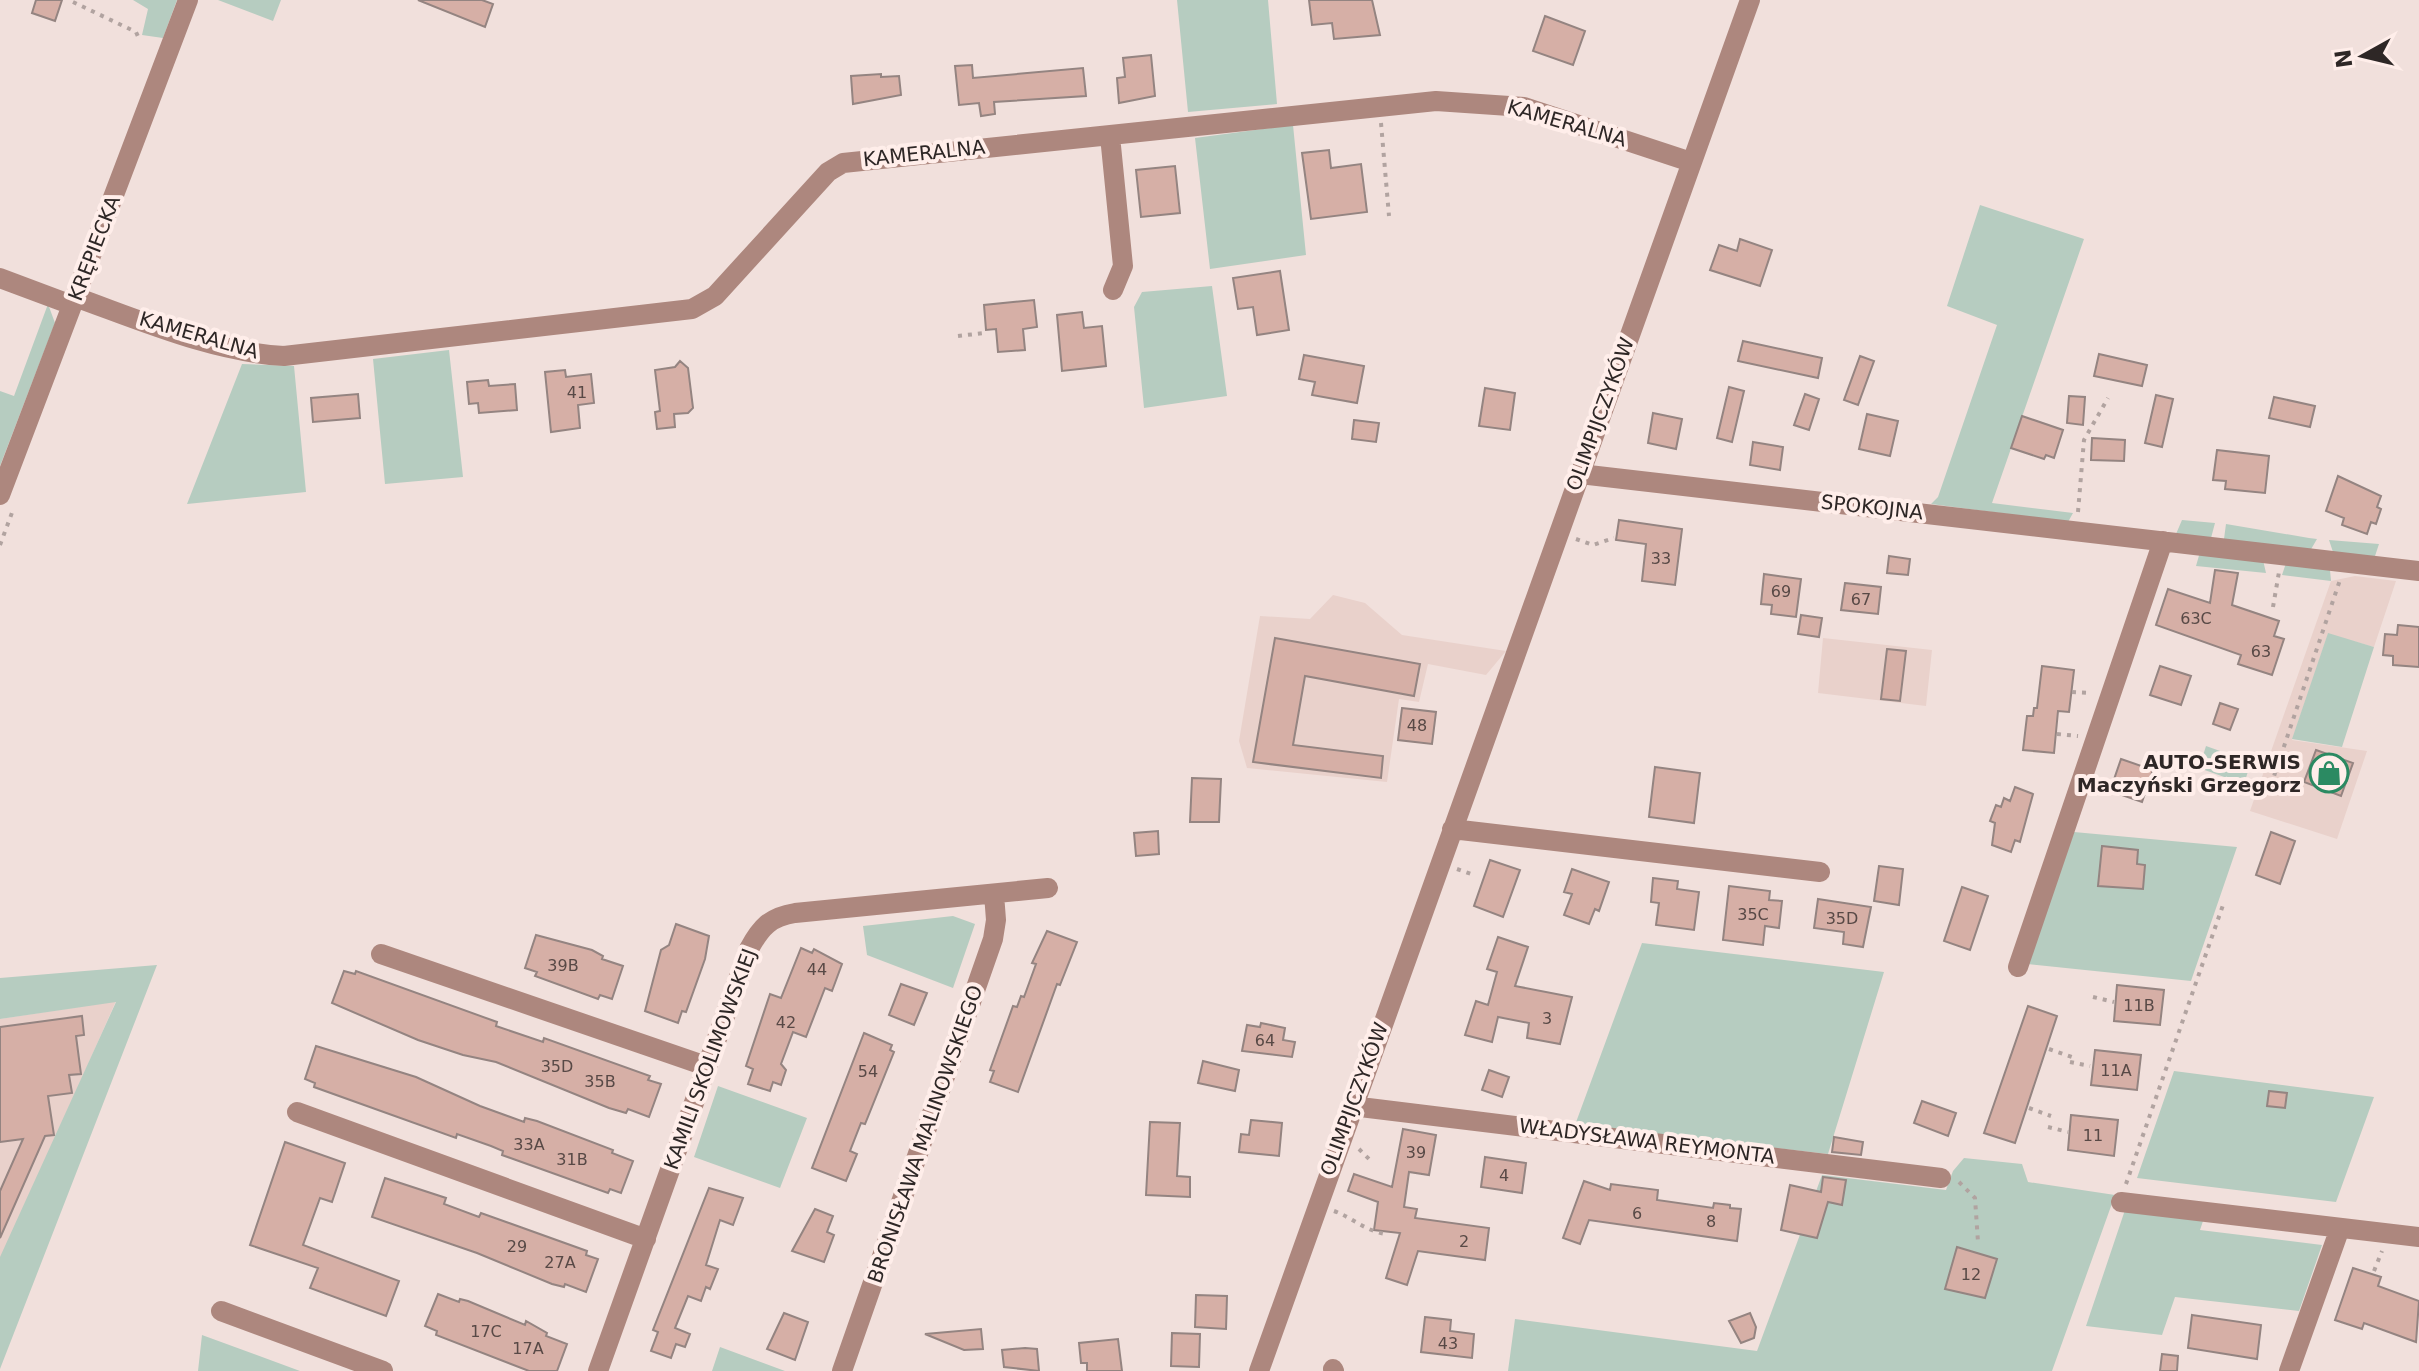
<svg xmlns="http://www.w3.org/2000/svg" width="2419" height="1371" font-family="'DejaVu Sans',sans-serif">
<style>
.built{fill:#e9d1cb}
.green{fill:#b6ccc0}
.building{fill:#d6afa6;stroke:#948481;stroke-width:2}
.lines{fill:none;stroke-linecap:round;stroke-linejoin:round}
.path{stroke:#b1a3a0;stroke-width:4;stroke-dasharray:4 6;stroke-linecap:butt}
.minor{stroke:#ad877e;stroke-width:20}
.labels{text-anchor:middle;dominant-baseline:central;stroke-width:8;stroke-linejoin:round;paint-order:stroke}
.number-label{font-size:16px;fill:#584946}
.street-label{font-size:20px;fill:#2e2726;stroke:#ffeeea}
.poi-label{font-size:20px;font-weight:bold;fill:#2e2726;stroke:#ffeeea;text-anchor:end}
</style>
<rect width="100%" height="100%" fill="#f1e0dc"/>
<path class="built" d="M2355,576L2396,581L2374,647L2328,634L2292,740L2367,751L2337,839L2250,811L2331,581Z
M1333,595L1365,603L1402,635L1506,651L1486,675L1428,664L1419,702L1399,699L1387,782L1247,768L1239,741L1260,616L1310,619Z
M1823,638L1932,650L1926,706L1818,693Z
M116,1001L2,1258L0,1257V1019Z"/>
<path class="green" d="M133,0H177L163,38L142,35L148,9Z
M218,0H281L273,21Z
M1177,0H1268L1277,104L1188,112Z
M1293,125L1306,255L1210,269L1195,138Z
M1980,205L2084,239L1992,503L2073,513L2068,522L1931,504L1938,497L1997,325L1947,306Z
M1212,286L1227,396L1144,408L1134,307L1142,292Z
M48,304L55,323L0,466V391L14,396Z
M449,350L463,477L385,484L373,359Z
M242,364L294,366L306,492L187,504Z
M2182,520L2215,523L2211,538L2176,534Z
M2226,524L2309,538L2317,539L2310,551L2224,539Z
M2329,540L2379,544L2374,559L2334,555Z
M2200,552L2263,560L2266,573L2196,566Z
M2286,563L2330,570L2331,581L2282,575Z
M2328,633L2374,647L2342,747L2292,739Z
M2206,746L2251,762L2244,784L2199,768Z
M2074,832L2237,847L2191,981L2028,964Z
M953,916L975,924L953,988L867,955L863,926Z
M1642,943L1884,972L1828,1154L1575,1125Z
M157,965L0,1369V1257L116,1002L0,1019V978Z
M2174,1071L2374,1097L2336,1202L2137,1178Z
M718,1086L807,1118L780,1188L694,1157Z
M1964,1158L2022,1164L2028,1182L2115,1195L2052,1371H1508L1515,1319L1757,1351L1822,1175L1946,1190L1953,1171Z
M2126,1207L2204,1218L2200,1230L2322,1245L2299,1311L2175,1297L2162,1335L2086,1326Z
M202,1335L300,1371H198Z
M720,1347L785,1371H712Z"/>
<path class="building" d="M36,0H62L55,21L32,13Z
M418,0H482L493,4L485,27Z
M1309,0H1372L1380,35L1334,39L1332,23L1312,25Z
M1545,16L1585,31L1573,65L1533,51Z
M1151,55L1155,96L1119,103L1117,78L1125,77L1123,58Z
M972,65L973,78L1083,68L1086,96L994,102L995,114L981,116L979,103L959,105L955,66Z
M881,74V77L899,76L901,95L853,104L851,76Z
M1329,150L1331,168L1361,164L1367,212L1311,219L1302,153Z
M1175,166L1180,213L1141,217L1136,170Z
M1740,239L1772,250L1760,286L1710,270L1719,245L1737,251Z
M1280,271L1289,330L1257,335L1253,307L1238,309L1233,278Z
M1034,300L1037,327L1023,329L1025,350L998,352L996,329L986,330L984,305Z
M1082,312L1084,328L1102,326L1106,366L1062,371L1057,315Z
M1743,341L1822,358L1818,378L1738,361Z
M2099,354L2147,365L2142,386L2094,376Z
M1304,355L1364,366L1357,403L1312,395L1315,382L1299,379Z
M1860,356L1874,361L1858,405L1844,400Z
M680,361L688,368L693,408L688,413L674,414L675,427L657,429L655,412L660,411L655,370L675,367Z
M565,370L566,377L591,374L594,403L578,405L580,428L551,432L545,372Z
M488,380L489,386L515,384L517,410L479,413L478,403L469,404L467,382Z
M1729,387L1744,391L1732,442L1717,438Z
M1485,388L1515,393L1510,430L1479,426Z
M358,394L360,418L313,422L311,398Z
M1805,394L1819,399L1809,430L1794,425Z
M2156,395L2173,399L2162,447L2145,443Z
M2069,396L2085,397L2083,425L2067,423Z
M2274,397L2315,406L2310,427L2269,418Z
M1653,413L1682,419L1676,449L1648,443Z
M1867,414L1898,421L1890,456L1859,449Z
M2022,416L2063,430L2054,458L2046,455L2044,459L2011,448Z
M1354,420L1379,423L1376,442L1352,439Z
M2092,438L2125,440L2124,461L2091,460Z
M1753,442L1783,447L1780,470L1750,465Z
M2217,450L2269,456L2265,493L2225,489L2226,481L2213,480Z
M2338,476L2381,496L2377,507L2381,509L2376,524L2371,522L2367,534L2342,525L2344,518L2326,511Z
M1619,520L1682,529L1675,585L1642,581L1646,544L1616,540Z
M1889,556L1910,559L1908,575L1887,573Z
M2215,570L2238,573L2232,605L2279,621L2274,636L2284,639L2272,675L2238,664L2241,655L2156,625L2168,589L2210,603Z
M1764,574L1801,579L1796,617L1771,614L1772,605L1761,604Z
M1845,583L1881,587L1878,614L1841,610Z
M1801,615L1822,618L1819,637L1798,634Z
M2398,625L2419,627V667L2393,665V656L2383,655L2385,634L2397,635Z
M1275,638L1420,664L1414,696L1305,676L1293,745L1383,756L1381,778L1253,762Z
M1887,649L1906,651L1900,701L1881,699Z
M2042,666L2074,670L2069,712L2058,711L2054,753L2023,750L2027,716H2033L2034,708H2037Z
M2160,666L2191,676L2181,705L2150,695Z
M2220,703L2238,709L2230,730L2213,724Z
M1402,708L1436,712L1432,744L1398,740Z
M2316,750L2353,763L2341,796L2304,782Z
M2121,759L2153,770L2142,802L2110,791Z
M1655,767L1700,773L1694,823L1649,817Z
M1192,778L1221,779L1219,822H1190Z
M2015,787L2033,794L2020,842L2015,840L2011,852L1992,845L1995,823L1990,821L1996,805L2001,807L2004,798L2010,801Z
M1158,831L1159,854L1136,856L1134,833Z
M2271,832L2295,841L2280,884L2256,875Z
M2102,846L2138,850L2137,864L2145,865L2143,889L2098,886Z
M1490,860L1520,870L1503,917L1474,906Z
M1879,866L1903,869L1899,905L1874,901Z
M1572,869L1609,882L1599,911L1595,909L1589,924L1564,915L1572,894L1564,892Z
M1653,878L1678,881L1677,889L1699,892L1694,930L1656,925L1659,903L1651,902Z
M1729,886L1770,891L1769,900L1782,901L1779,928L1765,926L1763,945L1723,940Z
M1962,887L1988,896L1970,950L1944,941Z
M1818,899L1871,907L1863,947L1843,944L1844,932L1814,928Z
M676,924L709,936L705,959L686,1012L682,1011L678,1023L645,1011L661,950L669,945Z
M1047,931L1077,942L1060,985L1057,984L1018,1092L990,1082L994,1071L990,1070L1013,1006L1017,1007L1021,996L1024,997L1036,964L1032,963Z
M536,935L592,950L603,956L602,959L623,966L612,999L600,995L598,999L535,976L537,972L525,968Z
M1498,937L1528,947L1515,986L1572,997L1560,1044L1527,1038L1529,1023L1498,1017L1492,1042L1465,1035L1476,1001L1488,1005L1497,972L1487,969Z
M801,948L812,953L814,949L842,964L832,991L825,988L806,1037L793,1032L781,1064L786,1070L781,1085L773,1082L770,1091L748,1084L753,1069L746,1066L770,994L781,998Z
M344,971L355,974L356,971L497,1022L496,1026L543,1042L544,1038L650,1076L648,1080L661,1084L649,1117L628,1109L626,1113L609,1108L496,1062L463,1055L418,1040L332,1003Z
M901,984L927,993L914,1025L889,1015Z
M2117,985L2164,990L2160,1025L2114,1021Z
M2028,1006L2057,1016L2015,1143L1984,1133Z
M82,1016L84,1035L76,1036L81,1074L69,1075L72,1093L48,1096L54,1135L45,1136L0,1238V1191L23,1139L0,1142V1027Z
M1261,1023L1285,1028L1283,1040L1295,1042L1292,1057L1242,1051L1247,1025L1260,1027Z
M864,1033L892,1045L890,1050L894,1052L865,1124L861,1123L850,1151L857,1154L846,1181L812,1168Z
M316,1046L416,1077L480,1106L524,1122L525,1118L537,1121L613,1150L612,1153L633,1161L621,1193L610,1189L608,1193L502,1155L503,1151L491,1146L457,1134L456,1138L314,1087L315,1083L305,1079Z
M2095,1050L2141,1055L2137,1090L2091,1085Z
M1203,1061L1239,1070L1235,1091L1198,1083Z
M1489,1070L1509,1077L1502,1097L1482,1090Z
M2269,1091L2287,1093L2285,1108L2267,1106Z
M1922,1101L1956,1113L1948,1136L1914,1123Z
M2071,1115L2118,1120L2114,1156L2068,1150Z
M1251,1120L1282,1123L1279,1156L1239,1152L1241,1134L1249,1135Z
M1150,1122L1180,1123L1177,1176L1190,1177V1197L1146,1195Z
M1403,1129L1436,1135L1429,1175L1409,1172L1404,1207L1417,1209L1415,1218L1489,1228L1485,1260L1418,1251L1407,1285L1386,1278L1400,1233L1374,1230L1378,1202L1348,1191L1354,1174L1392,1187Z
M1834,1137L1863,1142L1861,1155L1832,1152Z
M285,1142L345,1163L332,1202L320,1198L303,1245L399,1281L386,1316L310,1288L318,1268L250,1245Z
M1485,1157L1526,1163L1522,1193L1481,1187Z
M1823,1177L1846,1180L1842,1205L1828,1202L1817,1238L1781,1230L1790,1185L1821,1192Z
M385,1178L446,1198L444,1204L479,1217L481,1213L587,1251L586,1255L598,1259L586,1292L565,1284L564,1287L552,1284L477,1253L372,1217Z
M1584,1181L1610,1190L1611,1184L1658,1190L1657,1200L1713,1208L1714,1203L1730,1205V1208L1741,1209L1737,1241L1589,1220L1580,1244L1563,1238Z
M709,1188L743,1198L733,1225L720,1220L706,1265L718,1269L710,1289L706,1287L701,1301L688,1296L675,1328L690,1334L685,1347L676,1344L671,1358L651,1351L658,1332L653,1330Z
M815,1209L833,1216L827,1232L834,1235L824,1262L792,1251Z
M1957,1247L1997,1259L1985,1298L1945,1289Z
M2353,1268L2381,1277L2378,1286L2419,1301L2416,1342L2364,1323L2362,1329L2335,1320Z
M438,1294L459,1302L460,1299L468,1301L525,1325L526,1321L547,1333L546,1336L567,1344L557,1371H529L436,1335L437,1331L425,1326Z
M1196,1295L1227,1296L1226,1329L1195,1327Z
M784,1313L808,1322L795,1360L767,1349Z
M1750,1313L1756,1327L1754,1338L1741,1343L1729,1321Z
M2192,1315L2261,1325L2257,1359L2188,1348Z
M1425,1317L1451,1320L1450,1331L1474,1334L1472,1358L1421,1352Z
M981,1329L983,1349L964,1350L925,1334Z
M1172,1333L1200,1334L1199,1367L1171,1366Z
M1118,1339L1122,1371H1087V1363H1081L1079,1343Z
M1025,1348L1037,1349L1039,1371L1004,1367L1002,1350Z
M2162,1354L2178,1356L2177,1371H2160Z"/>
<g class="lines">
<path class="path" d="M73,2L136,32L140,41
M1381,123L1389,216
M958,336L984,333
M2078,512L2084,440L2108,398
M1576,539L1593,545L1614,538
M0,545L13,510
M2273,607L2279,572
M2072,692L2090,693
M2057,734L2078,736
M2271,785L2340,580
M1457,869L1474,875
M2093,997L2114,1002
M2049,1049L2072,1057
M2070,1062L2090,1066
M2029,1108L2051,1116
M2048,1127L2068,1132
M1359,1149L1369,1159
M1959,1182L1975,1198L1978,1242
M2126,1184L2223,905
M1334,1211C1353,1218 1365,1231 1386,1234
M2374,1271L2382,1251"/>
<path class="minor" d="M1110,136L1123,266L1113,290
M0,278L72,305
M75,297C142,321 213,352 284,356L692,309L715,296L828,172L843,163L1436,101L1524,107L1691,162
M1580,474L2419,571
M0,495L188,0
M1452,829L1820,872
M381,954L706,1066
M2018,967L2163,541
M1352,1106L1941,1178
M297,1112L646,1239
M2121,1202L2419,1237
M221,1311L383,1371
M1333,1369L1334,1371
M598,1371L749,949C761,927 770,917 795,913L1048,888
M842,1371L993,939L996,920L994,894
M1259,1371L1750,0
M2289,1371L2340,1228"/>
</g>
<defs>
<g id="shop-ring" transform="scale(2)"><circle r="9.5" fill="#ffeeea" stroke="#2b8a62" stroke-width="1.5"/><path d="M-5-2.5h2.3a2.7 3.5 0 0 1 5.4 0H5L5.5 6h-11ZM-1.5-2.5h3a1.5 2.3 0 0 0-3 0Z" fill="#2b8a62"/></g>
</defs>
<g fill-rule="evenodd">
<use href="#shop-ring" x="2329" y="773"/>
</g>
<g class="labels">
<g class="number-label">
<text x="577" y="392">41</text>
<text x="1661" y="558">33</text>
<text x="1781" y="591">69</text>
<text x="1861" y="599">67</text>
<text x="2196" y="618">63C</text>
<text x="2261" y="651">63</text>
<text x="1417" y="725">48</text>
<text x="1753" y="914">35C</text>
<text x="1842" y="918">35D</text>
<text x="563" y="965">39B</text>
<text x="817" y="969">44</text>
<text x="2139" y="1005">11B</text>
<text x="1547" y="1018">3</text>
<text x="786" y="1022">42</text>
<text x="1265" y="1040">64</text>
<text x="557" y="1066">35D</text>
<text x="2116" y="1070">11A</text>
<text x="868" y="1071">54</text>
<text x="600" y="1081">35B</text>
<text x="2093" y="1135">11</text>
<text x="529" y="1144">33A</text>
<text x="1416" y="1152">39</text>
<text x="572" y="1159">31B</text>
<text x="1504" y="1175">4</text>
<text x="1637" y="1213">6</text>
<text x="1711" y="1221">8</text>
<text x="1464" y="1241">2</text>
<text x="517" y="1246">29</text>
<text x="560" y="1262">27A</text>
<text x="1971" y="1274">12</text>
<text x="486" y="1331">17C</text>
<text x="1448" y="1343">43</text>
<text x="528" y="1348">17A</text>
</g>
<g class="street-label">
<text transform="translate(1567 123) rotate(16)">KAMERALNA</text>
<text transform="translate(924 153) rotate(-6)">KAMERALNA</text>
<text transform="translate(94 248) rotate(-69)">KRĘPIECKA</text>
<text transform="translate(199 335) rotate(16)">KAMERALNA</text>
<text transform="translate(1600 414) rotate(-70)">OLIMPIJCZYKÓW</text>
<text transform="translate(1872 507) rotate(6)">SPOKOJNA</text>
<text transform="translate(710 1059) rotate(-70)">KAMILI SKOLIMOWSKIEJ</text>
<text transform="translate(1354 1099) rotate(-70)">OLIMPIJCZYKÓW</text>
<text transform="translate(925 1134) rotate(-71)">BRONISŁAWA MALINOWSKIEGO</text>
<text transform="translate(1647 1141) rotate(7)">WŁADYSŁAWA REYMONTA</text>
</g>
<g class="poi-label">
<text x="2301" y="762">AUTO-SERWIS<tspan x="2301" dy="23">Maczyński Grzegorz</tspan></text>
</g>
</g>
<g transform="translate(2363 56) rotate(262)" stroke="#ffeeea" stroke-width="6" paint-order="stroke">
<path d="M0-6L14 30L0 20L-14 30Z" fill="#2e2726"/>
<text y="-12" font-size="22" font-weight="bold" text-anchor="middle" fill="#2e2726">N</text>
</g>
</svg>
